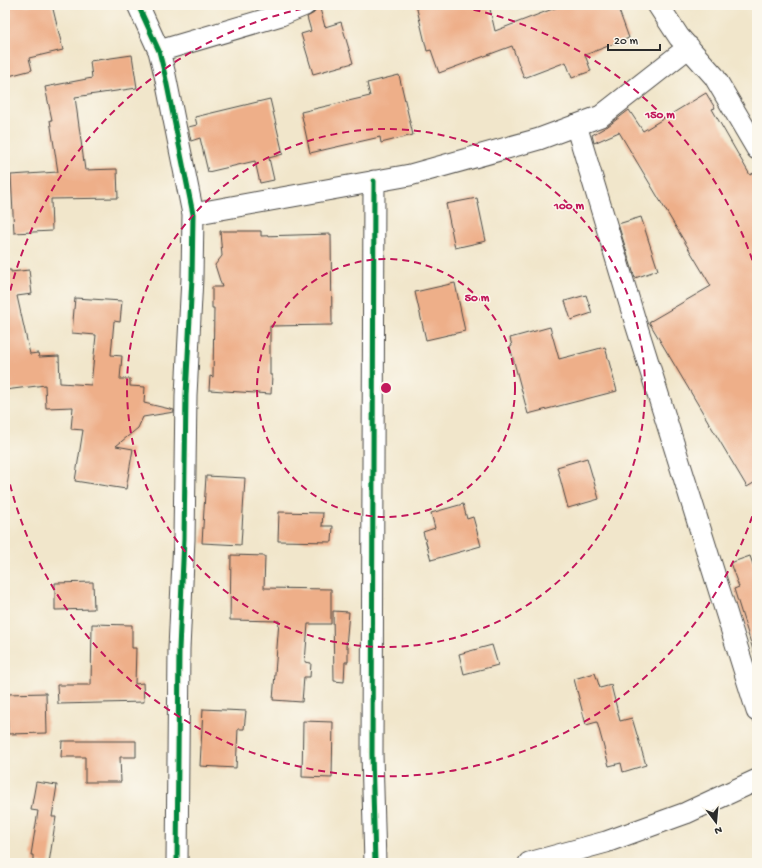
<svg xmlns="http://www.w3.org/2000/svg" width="762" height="868" font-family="'Gochi Hand',sans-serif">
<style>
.building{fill:#eeaf89}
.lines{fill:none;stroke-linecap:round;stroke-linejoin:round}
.minor-casing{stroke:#494743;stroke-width:23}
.minor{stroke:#fff;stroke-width:21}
.cycleway-casing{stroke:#fbf7ec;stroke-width:8}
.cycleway{stroke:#00873e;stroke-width:5}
.ring{fill:none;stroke:#c2185b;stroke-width:2;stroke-dasharray:7 5}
.centre{fill:#c2185b;stroke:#fbf7ec;stroke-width:2}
.ring-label{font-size:12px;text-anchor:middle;font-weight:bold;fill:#c2185b;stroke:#fbf7ec;stroke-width:3;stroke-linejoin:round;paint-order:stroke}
</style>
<rect width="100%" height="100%" fill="#fbf7ec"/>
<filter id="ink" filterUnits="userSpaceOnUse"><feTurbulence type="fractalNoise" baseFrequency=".025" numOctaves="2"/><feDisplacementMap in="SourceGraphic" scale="8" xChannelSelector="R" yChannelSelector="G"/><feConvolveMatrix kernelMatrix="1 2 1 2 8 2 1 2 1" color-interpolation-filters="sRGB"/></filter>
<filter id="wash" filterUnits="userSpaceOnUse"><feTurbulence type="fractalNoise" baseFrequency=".012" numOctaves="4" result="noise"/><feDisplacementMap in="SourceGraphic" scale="16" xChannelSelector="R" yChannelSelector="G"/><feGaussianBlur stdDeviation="0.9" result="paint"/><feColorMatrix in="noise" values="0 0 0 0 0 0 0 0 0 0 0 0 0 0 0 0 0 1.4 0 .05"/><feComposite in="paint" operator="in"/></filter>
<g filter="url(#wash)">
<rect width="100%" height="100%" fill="#f1e6cb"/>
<g id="blocks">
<path class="building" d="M5,5H52L63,50L29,58L32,70L5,77Z
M317,5H319L325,27L341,22L353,63L313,74L301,34L311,31L307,17L314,13Z
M416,5H489L495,31L563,5H617L629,38L585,55L591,71L572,78L566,62L524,78L512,46L439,73L431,50L427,51Z
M132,55L137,88L75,97L85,170L117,169L118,198L51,199L52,231L14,233L11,175L58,172L50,120H52L45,87L92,78L90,61Z
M399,75L413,135L381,143L380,137L310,153L301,112L370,96L367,83Z
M706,93L715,108L712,109L750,175L757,171V481L747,487L649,322L711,286L619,132L594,143L592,135L608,126L629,110L643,131Z
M270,99L283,154L269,158L274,180L260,183L255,161L208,172L200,138L191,141L188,127L197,125L195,117Z
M477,198L486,241L455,248L446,204Z
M641,217L658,270L635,278L618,224Z
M220,231H261V236L331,234L332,325L270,326V375H272L271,394L209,390L210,376L213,377L214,308H212V287H222L215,265L222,256Z
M5,270H11V272L29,270L32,294L17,296L30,354L38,353L39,357L59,356L60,383L91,385L96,335L72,333L75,298L122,301L120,322L114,321L111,355L122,356L120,379H130V386L145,387L144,403L174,410V412L143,417L138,428L116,446L133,449L126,489L75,481L83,430L71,429L73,407L46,408L45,385L5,390Z
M455,283L465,331L426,340L415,292Z
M586,295L592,313L571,320L565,301Z
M550,327L559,359L605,347L617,391L528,414L510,347L512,346L510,338Z
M587,458L599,499L568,508L557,467Z
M206,476L245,478L241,545L202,543Z
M463,504L467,519L473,517L481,546L431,560L423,532L435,528L431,513Z
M279,512L323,513L322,526H333L332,542L278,541Z
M231,555L265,556L264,588L331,589V624H308L305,662L311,663L310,677H304L302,702L273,700L279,621L230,620Z
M750,556L757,576V652L754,653L734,589L739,587L730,563Z
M93,582L94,609L55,610V583Z
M333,611L349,612L346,647H348V662H345L344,682L334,681Z
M92,624L132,625V648H136L135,684L143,683L144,702L58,704L57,685H91Z
M492,645L498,665L464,674L459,654Z
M595,673L600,688L611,685L620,721L632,718L646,765L623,772L621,763L609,766L597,722L586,725L574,679Z
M46,693L47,733L8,734L7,694Z
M203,709L246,711L244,729H238L236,768L200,766Z
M303,721L333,722L332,778L302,777Z
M62,741H136V757H120L121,782H85V757H61Z
M36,782L57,785L52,817H56L49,863H33V855H31L38,811L31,810Z"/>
</g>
</g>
<g filter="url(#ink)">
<use href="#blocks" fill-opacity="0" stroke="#494743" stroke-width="1"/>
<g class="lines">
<g class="minor-casing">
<path id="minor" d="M138,5L159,51L165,75L193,214L192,278L186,395L184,539L179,649L177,863
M658,5L679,37L714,76L757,149
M159,51L281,15L305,5
M576,125L636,324L757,711
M374,181L372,754L375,863
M193,214L410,175L539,139L601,116L689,47
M529,863L606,842L686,813L757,780"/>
</g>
<use href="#minor" class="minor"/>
<g class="cycleway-casing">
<path id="cycleway" d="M138,5L159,51L165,75L193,214L192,278L186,395L184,539L179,649L177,863
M374,181L372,754L375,863"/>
</g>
<use href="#cycleway" class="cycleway"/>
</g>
</g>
<g class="ring">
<circle cx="386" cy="388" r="129"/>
<circle cx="386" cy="388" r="259"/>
<path d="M756 505A388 388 0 0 1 5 462M5 314A388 388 0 0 1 322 5M450 5A388 388 0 0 1 756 271"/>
</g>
<circle cx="386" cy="388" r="6" class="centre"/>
<g class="ring-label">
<text x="660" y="118">150 m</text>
<text x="569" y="209">100 m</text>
<text x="477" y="301">50 m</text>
</g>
<rect width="762" height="868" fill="none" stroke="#fbf7ec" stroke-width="20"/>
<g transform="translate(716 822) rotate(164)" stroke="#fbf7ec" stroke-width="3" paint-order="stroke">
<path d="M0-3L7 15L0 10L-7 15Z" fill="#2b2b2b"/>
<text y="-6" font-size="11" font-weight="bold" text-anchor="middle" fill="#2b2b2b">N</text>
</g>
<path d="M608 44v6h52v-6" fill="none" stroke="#2b2b2b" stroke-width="2"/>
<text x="614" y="44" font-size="12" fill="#2b2b2b" stroke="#fbf7ec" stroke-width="3" paint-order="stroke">20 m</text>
</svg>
